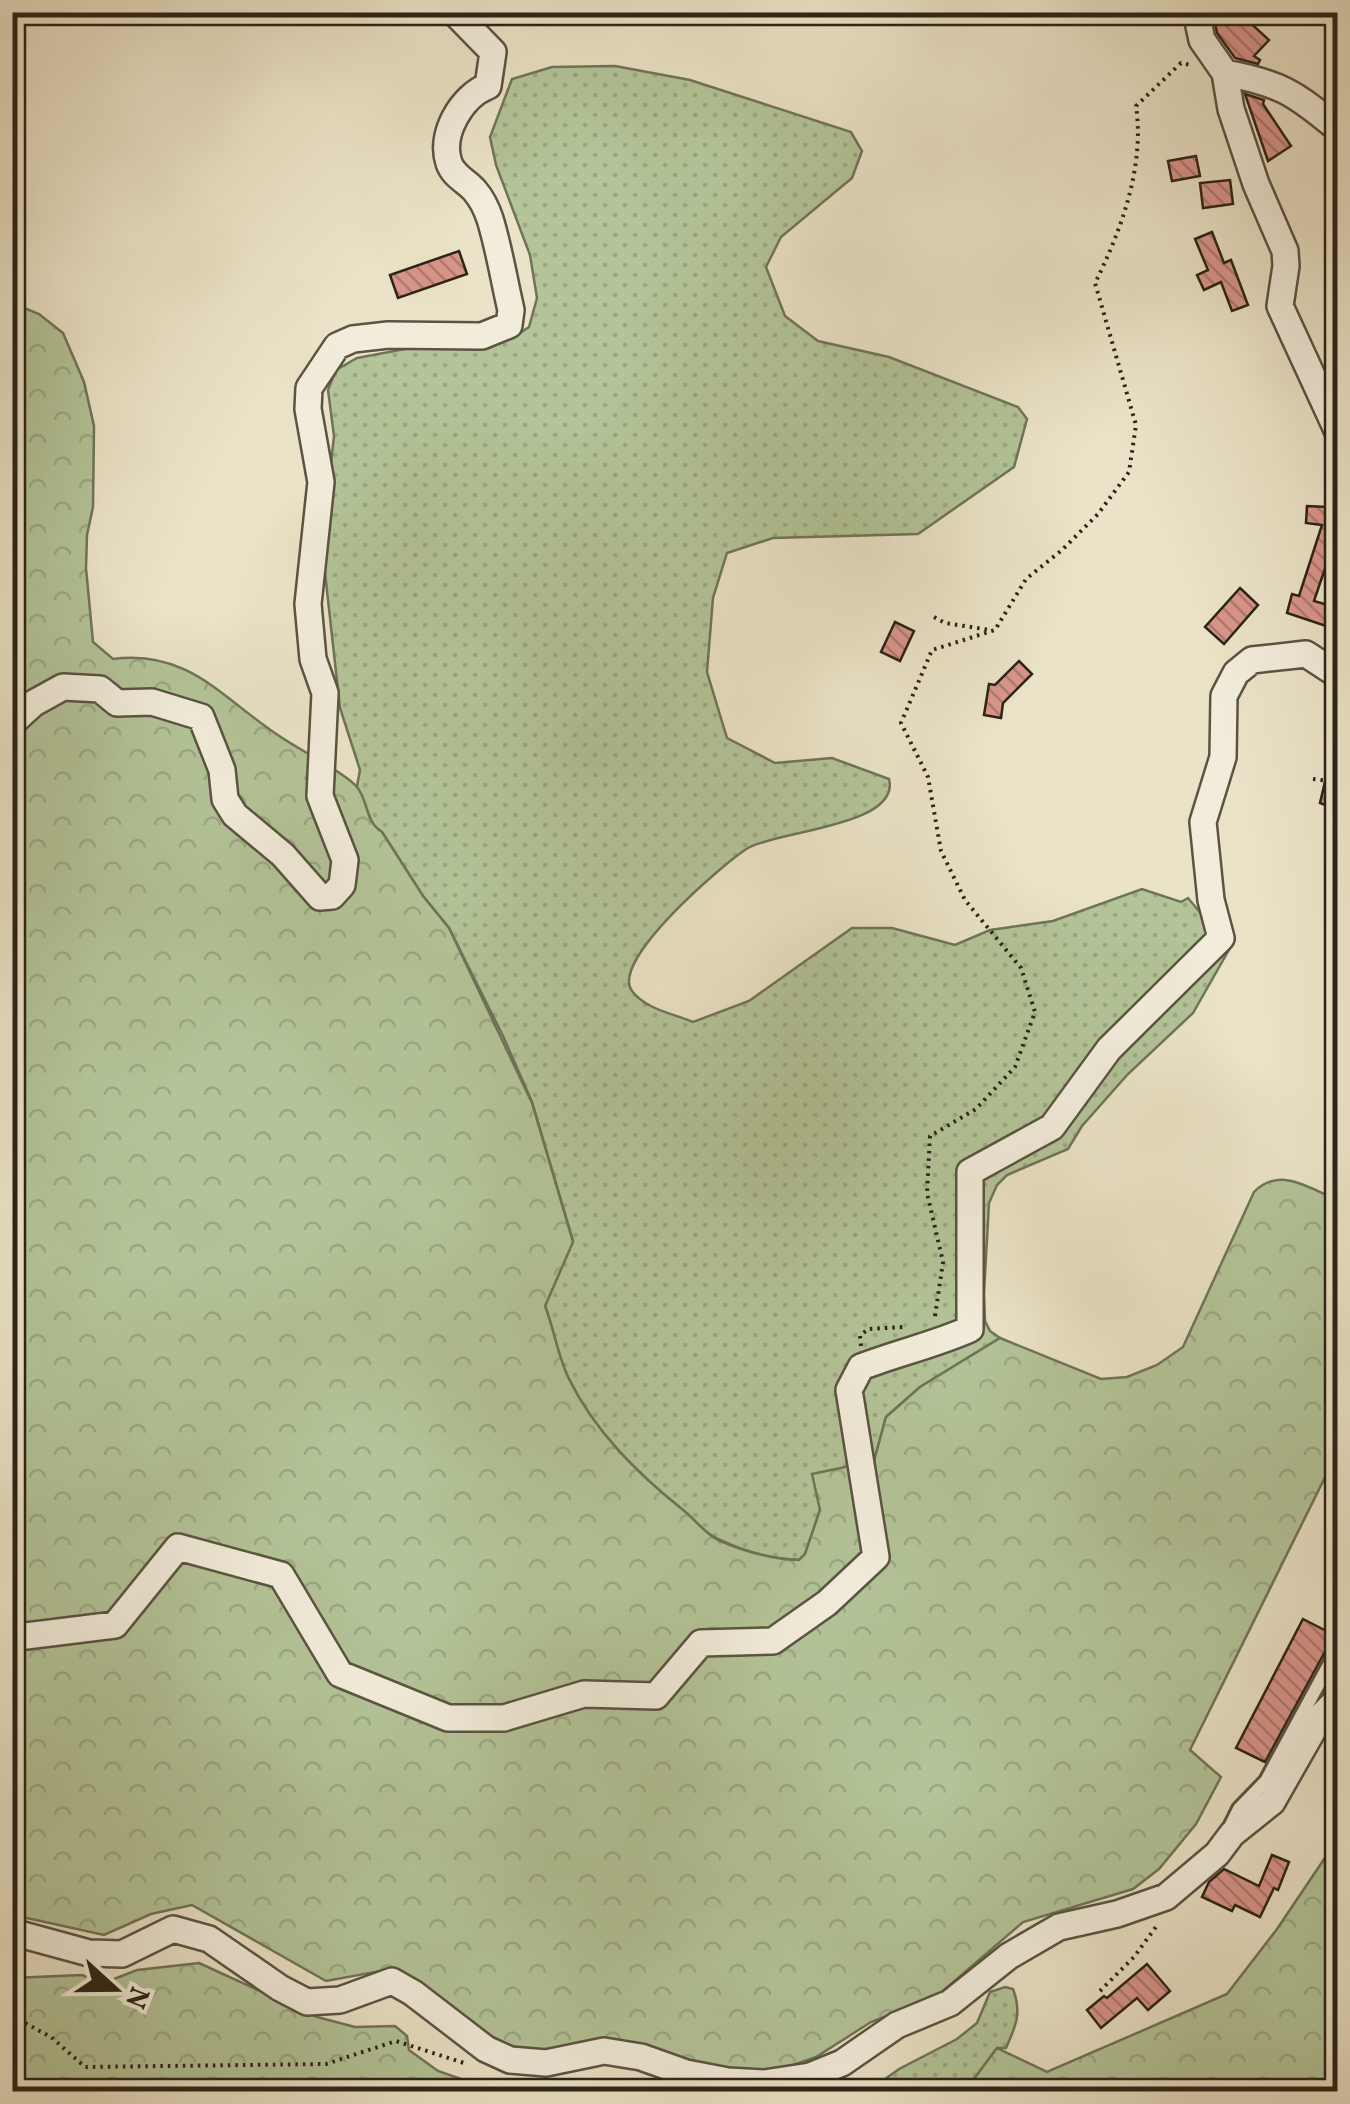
<svg xmlns="http://www.w3.org/2000/svg" width="1350" height="2104" font-family="Vollkorn,serif">
<style>
.grass{fill:url(#grass-dots);stroke:#6f7458;stroke-width:2.5}
.forest{fill:url(#forest-crowns);stroke:#6f7458;stroke-width:2.5}
.building{fill:url(#building-back-hatch);stroke:#2b2317;stroke-width:2.5}
.lines{fill:none;stroke-linecap:round;stroke-linejoin:round}
.service-casing{stroke:#5b5343;stroke-width:18}
.minor-casing{stroke:#5b5343;stroke-width:30}
.path{stroke:#2b2317;stroke-width:4;stroke-dasharray:2.5 5;stroke-linecap:butt}
.service{stroke:#f2eddb;stroke-width:12}
.minor{stroke:#f2eddb;stroke-width:25}
</style>
<defs>
<pattern id="grass-dots" width="8" height="8" patternUnits="userSpaceOnUse" patternTransform="scale(2.5)"><rect width="8" height="8" fill="#b3c498"/><path d="M2 2h.1M6 6h.1" fill="none" stroke="#9aa882" stroke-width="1.8" stroke-linecap="round"/></pattern>
<pattern id="forest-crowns" width="20" height="18" patternUnits="userSpaceOnUse" patternTransform="scale(2.5)"><rect width="20" height="18" fill="#b3c498"/><path d="M2 6a3 3 0 1 1 6 0M12 15a3 3 0 1 1 6 0" fill="none" stroke="#9aa882"/></pattern>
<pattern id="building-back-hatch" width="6" height="6" patternUnits="userSpaceOnUse" patternTransform="scale(2.5)"><rect width="6" height="6" fill="#d9958b"/><path d="M-1 5l2 2M0 0l6 6M5-1l2 2" fill="none" stroke="#b07971"/></pattern>
</defs>
<rect width="100%" height="100%" fill="#ebe3c7"/>
<filter id="stains"><feTurbulence type="fractalNoise" baseFrequency=".002" numOctaves="4"/><feColorMatrix values="0 0 0 0 .2 0 0 0 0 .09 0 0 0 0 .02 0 0 0 .5 -.17"/></filter>
<radialGradient id="worn" r=".72"><stop offset=".6" stop-color="#630" stop-opacity="0"/><stop offset="1" stop-color="#630" stop-opacity=".3"/></radialGradient>
<path class="grass" d="M615,66L690,80L851,132L862,151L852,178L781,237L766,267L785,316L818,341L889,357L1018,407L1027,419L1014,467L918,534L773,538L727,553L713,598L707,672L727,738L775,763L832,758L889,779C901,826 777,831 748,848C724,863 609,961 632,991C645,1009 674,1014 693,1022L749,1001L852,928H892L955,945L990,930L1053,921L1142,889L1181,902L1188,898L1230,948L1193,1013L1128,1074L1082,1126L1068,1149L1007,1175L997,1185L989,1203L984,1293L985,1321L990,1331L1000,1338L920,1387L886,1417L874,1461L820,1510L805,1554L799,1560C770,1559 745,1552 718,1539C704,1533 695,1520 683,1510C638,1474 595,1432 569,1379C557,1357 554,1329 545,1306L573,1241L532,1102L503,1036L449,928L423,896L382,832L374,827L357,786L360,770L340,708L322,546L334,436L328,390L336,370L357,358L421,346L484,347L514,337L529,327L537,298L530,255L496,165L490,137L512,79L552,67Z
M1005,1987L1013,1989C1022,2012 1016,2026 1006,2048H997L965,2091L867,2092L899,2069L957,2039L977,2023L990,1992Z"/>
<path class="forest" d="M12,303L39,314L63,333L84,382L94,426L93,507L87,535L86,568L93,642L113,659C191,649 225,702 284,739C300,750 345,773 356,786C369,800 364,821 382,832L423,896L449,928L532,1103L573,1242L545,1306C554,1329 558,1357 569,1379C595,1432 638,1474 683,1510C696,1520 704,1533 718,1540C745,1552 770,1559 799,1560L805,1554L820,1510L812,1474L874,1461L886,1417L920,1387L1000,1338L1101,1379L1127,1377L1157,1365L1183,1347L1254,1192C1279,1166 1310,1188 1337,1200V1453L1190,1750L1221,1777L1196,1824L1159,1869L1133,1889L1023,1922L936,1997L871,2022L816,2057L759,2077L708,2071L649,2051L512,2065L386,1970L326,1981L192,1905L151,1914L104,1935L13,1915Z
M1333,1846L1338,1847L1337,2091H965L997,2048L1047,2072L1227,1994L1277,1929Z
M199,1963L317,2017L355,2027L395,2026L407,2036L409,2050L438,2071L495,2091H13L12,1978L82,1975L104,1983L137,1970Z"/>
<path class="building" d="M1213,12H1254L1247,20L1269,40L1254,56L1260,60L1258,64L1235,58L1217,33Z
M1245,94L1264,100L1263,104L1291,146L1268,161Z
M1196,156L1200,176L1172,181L1168,161Z
M1230,180L1233,204L1203,208L1200,183Z
M1212,232L1224,263L1231,260L1248,305L1232,311L1221,282L1204,290L1197,275L1208,270L1195,239Z
M459,251L467,274L398,298L390,275Z
M1332,494L1338,495L1335,539L1314,601L1338,608V630L1287,613L1292,594L1299,596L1322,525L1306,523L1307,506L1328,507Z
M1240,588L1258,605L1224,644L1205,627Z
M895,622L914,631L900,661L881,652Z
M1019,661L1032,674L1003,703L1001,718L984,715L989,684L995,685Z
M1331,756L1338,757V810L1320,803Z
M1303,1619L1334,1635L1265,1762L1236,1748Z
M1272,1855L1289,1862L1278,1890L1274,1888L1260,1917L1235,1905L1232,1911L1202,1897L1209,1882L1224,1869L1259,1886Z
M1147,1964L1170,1991L1148,2010L1137,1998L1101,2028L1087,2010L1104,1996L1107,1998Z"/>
<g class="lines">
<g class="service-casing">
<path id="service" d="M1229,1829L1239,1809L1266,1781L1338,1648"/>
</g>
<g class="minor-casing">
<path id="minor" d="M1196,12L1202,40L1225,73C1280,83 1295,93 1338,129
M1225,73L1231,109L1256,184L1285,251L1286,266L1280,306L1338,432
M12,723L34,703L63,687L100,689L117,703L152,702L201,717L222,770L225,799L235,815L283,855L320,897L332,896L342,885L345,860L320,796L325,693L313,659L308,604L321,482L308,409L309,388L337,346L353,339L388,335L482,336L509,325L511,310C504,280 499,248 490,219C487,210 481,198 475,191C467,181 454,177 449,163C439,134 462,96 488,86L493,52L454,12
M12,1633L26,1636L115,1625L178,1547L281,1575L340,1674L448,1718H504L584,1694L656,1696L701,1643L773,1641L827,1603L876,1557L849,1390L861,1367C897,1353 934,1345 970,1329V1172L1052,1127L1109,1049L1221,938L1211,900L1203,822L1223,757L1224,696L1236,673L1252,660L1306,654L1338,675
M12,1932L89,1953L122,1954L173,1929L209,1939L280,1988L307,2002L340,2000L392,1981L413,1993L486,2049L510,2060L546,2063L604,2051L641,2057L686,2073L728,2081L764,2083L810,2076L842,2063L897,2025L950,2003L1009,1956L1059,1927L1117,1914L1166,1897L1217,1854L1232,1834L1272,1802L1321,1716L1338,1699"/>
</g>
<path class="path" d="M934,617L945,623L990,630
M1313,779L1338,782
M935,1316L943,1262L927,1193L930,1136L976,1109L1015,1067L1035,1012L1021,968L965,900L941,851L928,777L901,723L932,650L995,630L1026,579L1062,550L1098,514L1129,472L1136,425L1095,283C1121,231 1145,166 1136,106L1181,63L1191,65
M861,1346L860,1336L868,1329L903,1327
M1100,1991L1134,1957L1158,1924
M12,2016L51,2037L85,2067L326,2064L396,2041L467,2064
M514,2085L549,2092"/>
<use href="#service" class="service"/>
<use href="#minor" class="minor"/>
</g>
<rect width="1350" height="2104" fill="none" stroke="#ebe3c7" stroke-width="50"/>
<rect x="15" y="15" width="1320" height="2074" fill="none" stroke="#2b2317" stroke-width="5"/>
<rect x="25" y="25" width="1300" height="2054" fill="none" stroke="#2b2317" stroke-width="2.5"/>
<g transform="translate(115 1989) rotate(111)" stroke="#f2eddb" stroke-width="8" paint-order="stroke">
<path d="M0-8L18 38L0 25L-18 38Z" fill="#2b2317"/>
<text y="-15" font-size="28" font-weight="bold" text-anchor="middle" fill="#2b2317">N</text>
</g>
<rect width="100%" height="100%" filter="url(#stains)"/>
<rect width="100%" height="100%" fill="url(#worn)"/>
</svg>
